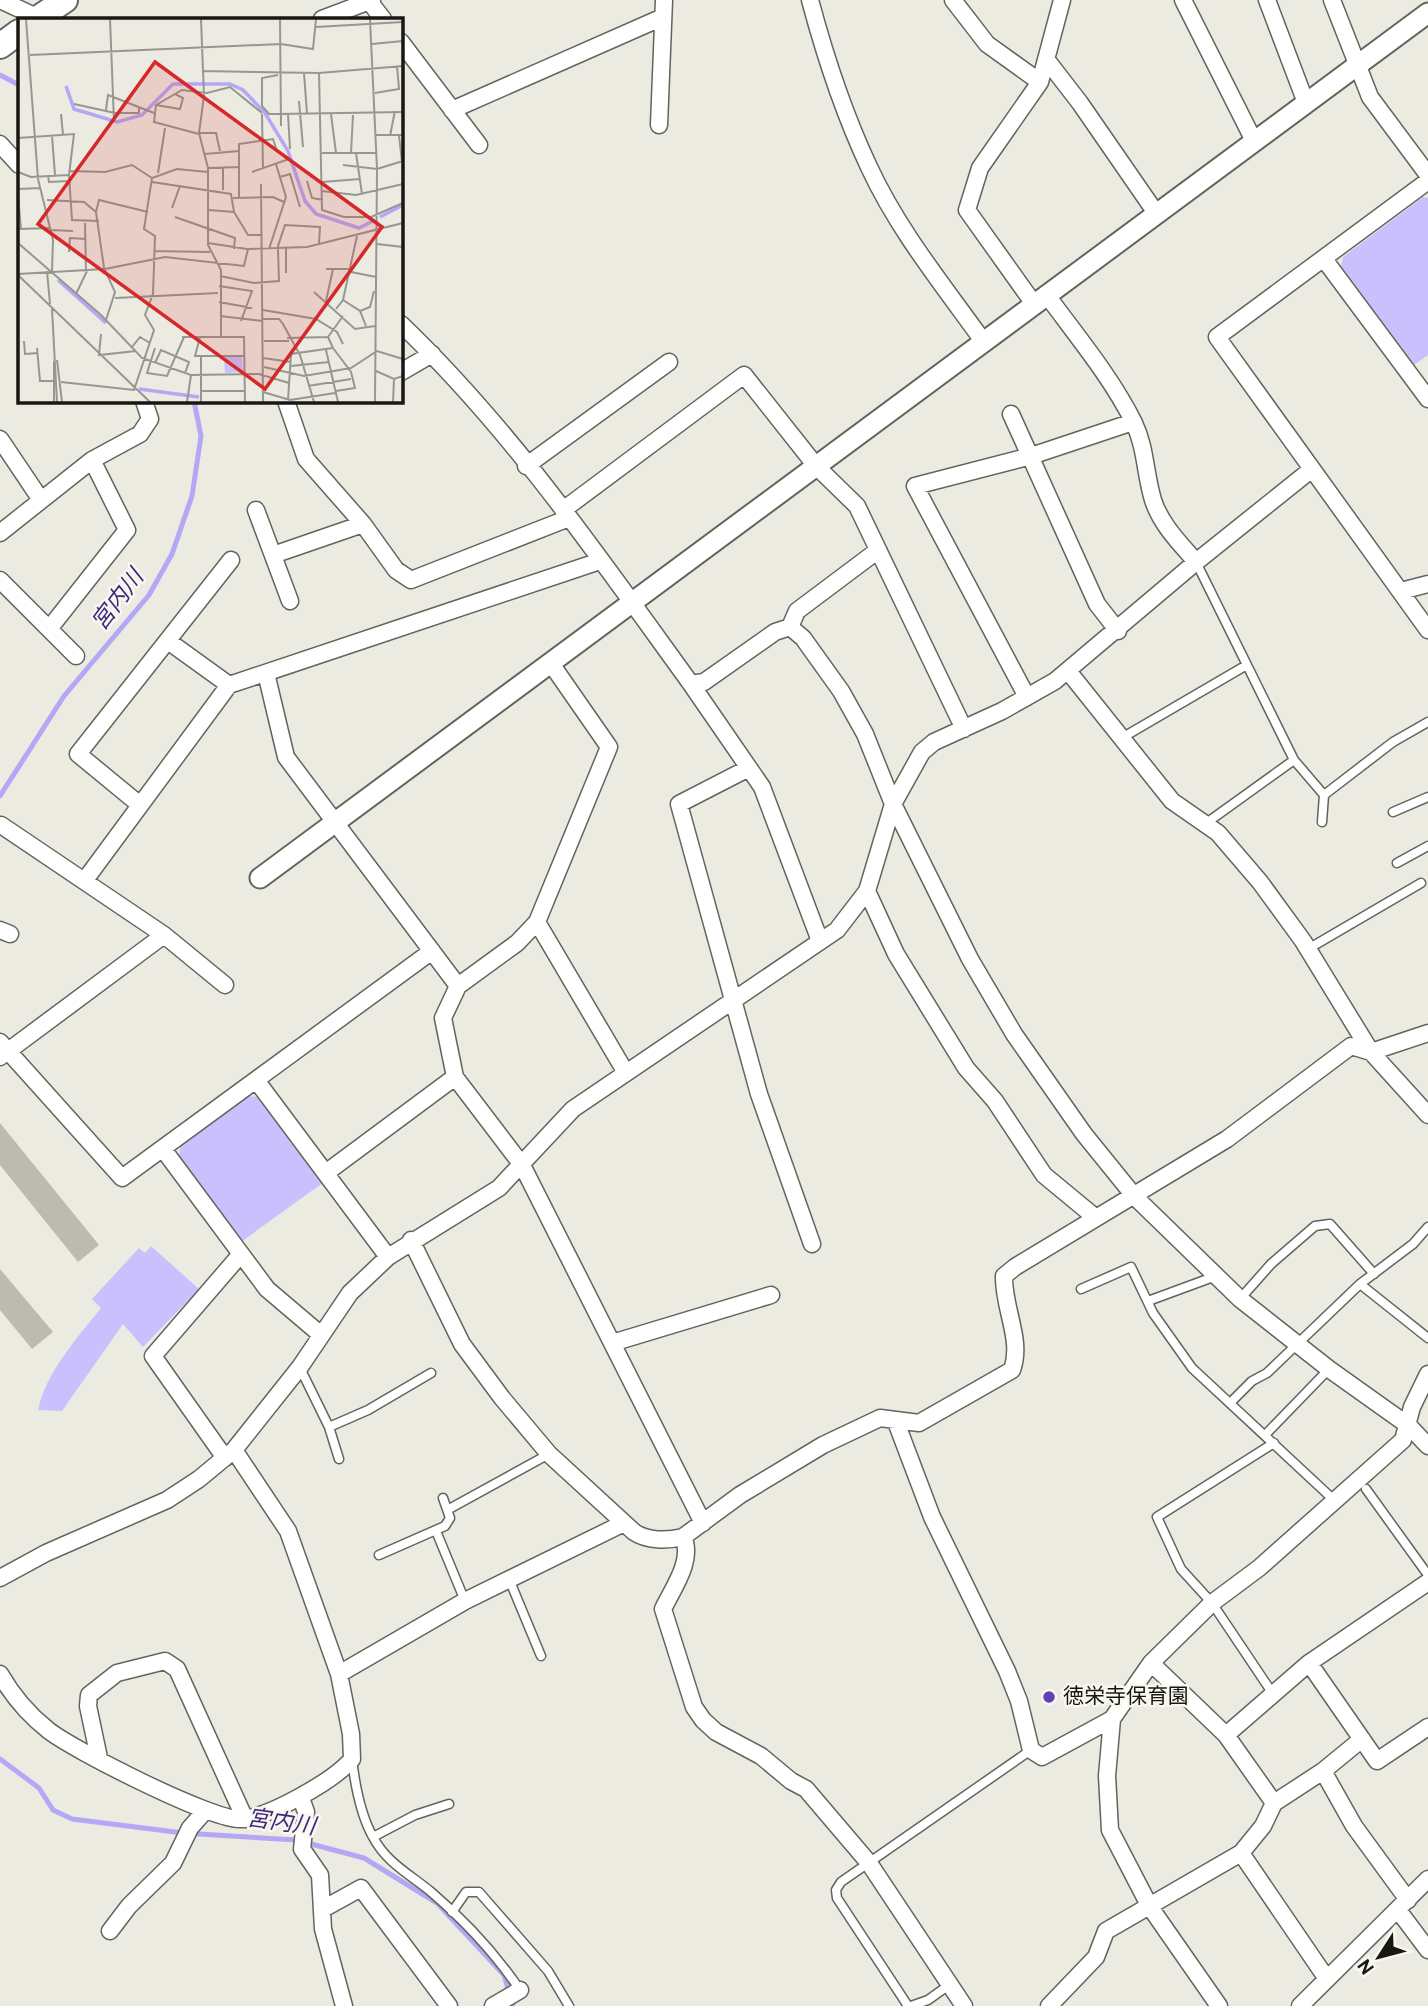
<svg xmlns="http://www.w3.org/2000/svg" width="1428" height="2006" font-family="Overpass,'Noto Sans JP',sans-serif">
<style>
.green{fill:#cac0fe}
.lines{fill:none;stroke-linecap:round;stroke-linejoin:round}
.stream{stroke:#b5a7f5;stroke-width:5}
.building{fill:#bcbbb2}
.service-casing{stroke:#64645c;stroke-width:11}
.minor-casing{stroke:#64645c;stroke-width:19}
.tertiary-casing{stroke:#64645c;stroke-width:23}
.primary-casing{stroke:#64645c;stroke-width:28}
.service{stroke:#fff;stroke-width:8}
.minor{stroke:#fff;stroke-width:16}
.tertiary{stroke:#fff;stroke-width:19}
.primary{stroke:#fff;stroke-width:24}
.poi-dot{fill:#633fb7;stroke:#f9f8ef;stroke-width:2.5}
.labels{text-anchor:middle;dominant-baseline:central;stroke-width:5;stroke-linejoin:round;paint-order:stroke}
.poi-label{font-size:21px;fill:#181714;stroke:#f9f8ef;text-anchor:start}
.water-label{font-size:23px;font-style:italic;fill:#422780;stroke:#f9f8ef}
.inset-river{fill:none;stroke:#b5a7f5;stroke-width:3.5}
.inset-road{fill:none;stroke:#979690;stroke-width:2}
.view{fill:#d62828;fill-opacity:0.15;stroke:#d62828;stroke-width:3.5}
.inset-edge{fill:none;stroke:#181714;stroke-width:3.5}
</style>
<rect width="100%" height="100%" fill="#ebebe2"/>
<path class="green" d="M1423,197L1428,198V355L1414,365L1341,267L1343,257Z
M245,1096L262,1097L324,1182L241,1242L179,1157L181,1142Z
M151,1246L199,1289L143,1347L123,1324L62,1411L38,1410C46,1372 78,1337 101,1308L92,1299L139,1248L145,1253Z"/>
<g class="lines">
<path class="stream" d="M0,75L19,85
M0,796L64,696L149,595L172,554L192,496L201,436L194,401
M0,1759L39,1788L53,1810L72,1819L183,1833L296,1840L364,1858L437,1903L504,1975L513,2006"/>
</g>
<path class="building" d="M0,1123L99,1245L78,1262L0,1165Z
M0,1269L53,1332L32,1349L0,1310Z"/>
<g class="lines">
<g class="service-casing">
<path id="service" d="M1196,562L1294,760L1324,795L1322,822
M1120,739L1245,666
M1324,795L1393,742L1428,722
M1393,812L1428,797
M1205,824L1294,760
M1397,863L1428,846
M1308,949L1421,883
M1360,1284L1428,1338
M1081,1289L1131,1267L1153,1313L1192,1368L1335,1501
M1240,1299L1271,1264L1315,1226L1330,1224L1374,1274
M1148,1301L1216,1276
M300,1368L329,1427L339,1459
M1231,1402L1252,1381L1267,1373L1360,1284L1413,1244L1428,1227
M329,1427L368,1410L431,1373
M1266,1434L1329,1369
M1366,1489L1428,1575
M449,1509L549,1454
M436,1531L465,1601
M379,1555L445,1526L450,1518L443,1498
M509,1579L541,1656
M1273,1694L1212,1603L1181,1569L1157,1517L1274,1443
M352,1759C355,1785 360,1814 373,1837C386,1862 409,1874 430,1891C464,1920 495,1953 520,1990
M373,1837L415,1815L449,1804
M452,1912L466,1892H479L548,1971L569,2006
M908,2006L837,1898L836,1890L841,1882L1031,1750
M911,2006L928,2000L949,1985"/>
</g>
<g class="minor-casing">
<path id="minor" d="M0,0L41,19
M810,0C825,56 844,114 869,167C898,230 943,285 983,341
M953,0L987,44L1040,82
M1183,0L1254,141
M1267,0L1306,103
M1332,0L1370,97L1428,175
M369,1L383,19
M322,19L372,0
M401,42L479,145
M1046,59L1080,103L1156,213
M452,110L663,17
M659,125L664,0
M0,144L19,165
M1428,181L1217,337L1428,630
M1324,259L1428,399
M1046,294C1076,335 1112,378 1134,423C1146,448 1145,474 1153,500C1161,525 1180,543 1196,562
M1034,304L967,210L980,168L1040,82L1062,0
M401,324C512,430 601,560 691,684L704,682L775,632L790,627L803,638L841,691L865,734L893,804L970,959L1014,1034L1084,1134L1135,1197L1240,1299L1329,1369L1409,1426L1428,1446
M401,372L432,354
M286,401L306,459L363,524L396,570L411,580L569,518
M1011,414L1097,604L1118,631
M0,439L41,500
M526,466L669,362
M256,510L290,601
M563,510L744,375L816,466L857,506L964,729
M0,533L92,460L140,434L150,419L144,401
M273,555L363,524
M0,580L76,656
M1401,591L1428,584
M790,627L797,611L877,551
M49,629L127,530L92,460
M168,641L229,685
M552,665L609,747L537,922L517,943L458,986L443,1018L455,1077L522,1165L703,1523
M1068,671L1172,801L1218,833L1260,882L1303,941L1371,1052L1428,1115
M266,673L286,757L458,986
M691,684L762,787L820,941
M1027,697L915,486L1031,456L1133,422
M749,768L679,804L759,1094L812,1244
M140,805L78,754L231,560
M1,825L164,935L225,985
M85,880L229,685L600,561
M867,891L896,954L966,1068L995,1101L1044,1175L1096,1218
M537,922L626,1073
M0,930L10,934
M0,1042L122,1178L432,951
M0,1057L164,935
M256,1080L388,1257
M163,1149L267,1289L320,1334
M327,1172L455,1077
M411,1240L462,1344L502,1398L549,1454L634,1532C647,1541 667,1541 683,1537L740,1495L823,1445L880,1418L919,1423L1012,1370C1023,1340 1003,1308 1004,1276L1015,1267L1227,1139L1351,1046L1371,1052L1428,1033
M612,1343L771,1295
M896,1422L932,1517L1007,1671L1019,1701L1031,1750L1042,1757L1112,1719
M225,1458L153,1356L241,1254
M683,1537C694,1560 673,1588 663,1609L694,1707L703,1720L716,1732L761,1756L791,1781L806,1789L869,1863L964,2006
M0,1578L46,1553L167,1500L199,1479L234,1450L300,1367L350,1293L388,1257L499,1188L573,1109L837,930L867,891L893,804L922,752L934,742L1002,711L1055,681L1196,562L1312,469
M1309,1663L1377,1761L1428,1727
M0,1674C12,1695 29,1715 48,1730C73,1750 213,1821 241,1819C268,1818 335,1780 352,1759L351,1734L339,1674L288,1531L234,1450
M339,1674L465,1601L624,1523
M1226,1735L1309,1663L1428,1582
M99,1758L88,1706L89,1695L117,1673L165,1661L177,1669L245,1819
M1323,1771L1354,1826L1408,1900
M301,1798L306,1812L302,1849L320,1875L323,1929L344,2006
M1274,1803L1323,1771L1362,1739
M1241,1853L1327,1979
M323,1909L361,1888L449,2006
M1398,1910L1428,1950
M110,1931L129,1906L173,1863L190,1828L205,1811
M493,2006L520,1990
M1049,2006L1096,1957L1106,1931L1241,1853L1263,1826L1274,1803L1226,1735L1151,1663
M1219,2006L1150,1907L1110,1830L1107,1776L1112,1719L1151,1663L1212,1603L1259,1568L1403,1440L1412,1407L1428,1374
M1300,2006L1428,1879"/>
</g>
<g class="tertiary-casing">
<path id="tertiary" d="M260,878L1428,13"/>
</g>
<g class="primary-casing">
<path id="primary" d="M37,19L65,0
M0,46L19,32"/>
</g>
<use href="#service" class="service"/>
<use href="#minor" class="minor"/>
<use href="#tertiary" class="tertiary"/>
<use href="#primary" class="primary"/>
</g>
<circle class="poi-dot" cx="1049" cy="1697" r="7"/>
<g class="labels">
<g class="poi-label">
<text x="1063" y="1697">徳栄寺保育園</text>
</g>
<g class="water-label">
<text transform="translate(119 601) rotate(-53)">宮内川</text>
<text transform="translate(281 1824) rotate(8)">宮内川</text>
</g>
</g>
<g transform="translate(18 18)">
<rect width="385" height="385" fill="#ebebe2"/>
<path d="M206,339H224L225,354L207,355Z" fill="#cac0fe"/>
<path class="inset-river" d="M48,68L56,91L99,104L124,97L155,66H212L225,72L247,95L270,133L287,183L298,196L341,210L357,202M362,199L385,187M40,262L88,305M121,371L181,379"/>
<path class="inset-road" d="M8,1L20,161L35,222L34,253M92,1L96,104M183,1L186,78L181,115L190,150V227L203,252V319M262,1L263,108M352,1L359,151L357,384M298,9L385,4M354,26L385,23M12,37L263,26L295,31L298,1M185,53L301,55L385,48M286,55L289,96M301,55L304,192L326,199H353L385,185M357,75L381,71L379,48M281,83L285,129M56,86L97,95H121V89M138,87L162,91L165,80L157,76M244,88L251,96H261L385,94M244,88V60L260,57M88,92L90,77L136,95M43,96L45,117M244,96L245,151M270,96L272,131M313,96L318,135M181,115H198L202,133M181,116L136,104L138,87L164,72L189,75L212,69L244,95M358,117H385M34,118L37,157M372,118L377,93M381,118L384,144M0,120L56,116L51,157L54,202L81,203M304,135H358M333,135L335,97M338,135L344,176M187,136L221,133M325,147L359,151L385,143M190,150L221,149M205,150V172M52,153L87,154L114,147L134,160M0,154L13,159L51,157M234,154L271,141M140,155L147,110M30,157L31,164L51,163M262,159L272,156L282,189M289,163L294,180L305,182M134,164L213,176L216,194L230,217H244M304,164L342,161M243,166L245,384M0,171L23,170M304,173L338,177L385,166M0,178L3,211M215,180L255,179L266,184M221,180V126L255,121L259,133M29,182L66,184L78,194L86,250L97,274L88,302M154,190L162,168M191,192L216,194M78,194L81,182L130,194M157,199L217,220L216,231M67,205L68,254M0,211L33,210M33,212L55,213M0,225L83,297L124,340L173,357L241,356L271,365M190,225L229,231M359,226L385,229M268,230V255M251,231L268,179L258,146M259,231L267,207L302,209L301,226M136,233L192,234M51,234L52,220L68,221M308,251H334M29,253L32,286M333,254L358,259M0,256L87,251L147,239L226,248L230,231L289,229L385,205M0,257L132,384M202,258L236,265L261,263L260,231M201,268L234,273L223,303M296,274L337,311L357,308M58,276L69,253M97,280L200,275M325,282L342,293L348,308M308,283L315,251M201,284L234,290M34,291L39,384M318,291L325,282L339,218M245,292L298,301L319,314L325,326M342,293L352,289L356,273M202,298L245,303M245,301H261L265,306L282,337L296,384M83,316L81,337L118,333M164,319H226L227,384M182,319L177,338H226M310,319L325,298M269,320L310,319M6,323L7,336L20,335M246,323H271M114,329L122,319L132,325M19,330L22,363H35M137,330L129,355L149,358L166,319M315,330L333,354L337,370L318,373M308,332L320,384M245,340L273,344M39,342L44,384M137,345L143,332L171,344L167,355M273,348L311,344M246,349L286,358L333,350L359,333L385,341M358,353L376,361L385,358M43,364L116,372L136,312L127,297L135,276L137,218L126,211L134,160L159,151L190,154M290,368L333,361M183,373H226M245,374L272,382L317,375M270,382L273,336L315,330L310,319M36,384V343M169,384L173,357M183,384V338M375,384L376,361"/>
<path class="view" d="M137,44L364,209L247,371L20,206Z"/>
<rect width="385" height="385" class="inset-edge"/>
</g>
<g transform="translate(1379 1957) rotate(234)" stroke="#f9f8ef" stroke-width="5" paint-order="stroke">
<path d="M0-5L12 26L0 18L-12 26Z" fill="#181714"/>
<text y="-10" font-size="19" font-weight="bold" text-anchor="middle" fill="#181714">N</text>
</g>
</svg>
